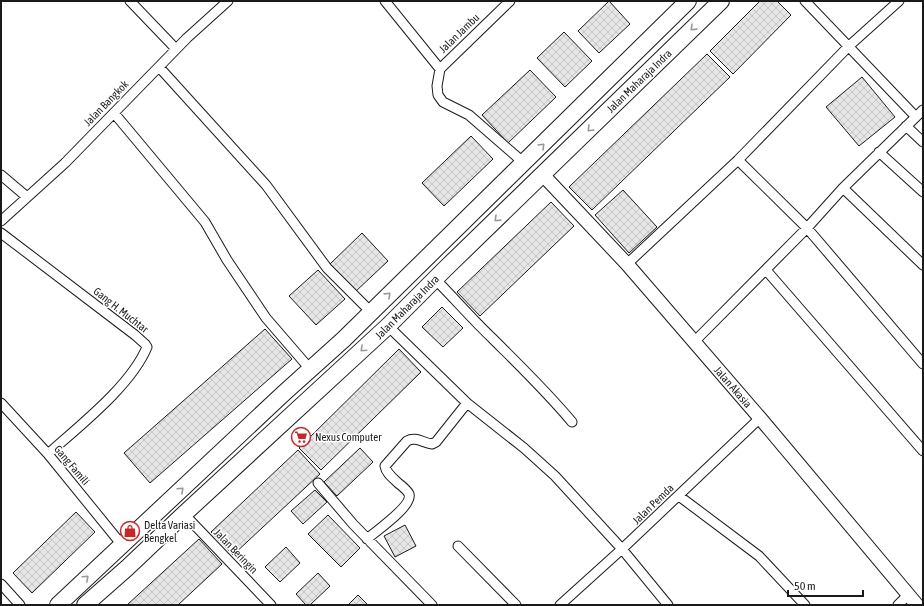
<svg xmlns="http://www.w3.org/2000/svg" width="924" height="606" font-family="'Asap Condensed',sans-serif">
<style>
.building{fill:url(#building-cross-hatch);stroke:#1a1a1a}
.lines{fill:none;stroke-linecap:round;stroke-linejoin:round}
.street-casing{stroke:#1a1a1a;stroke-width:11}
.secondary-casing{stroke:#1a1a1a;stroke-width:15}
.highway-casing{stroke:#1a1a1a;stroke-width:18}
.street{stroke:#fff;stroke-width:9}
.secondary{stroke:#fff;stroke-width:13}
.highway{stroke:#fff;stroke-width:16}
.oneway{stroke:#989898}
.labels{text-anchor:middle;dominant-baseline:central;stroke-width:3;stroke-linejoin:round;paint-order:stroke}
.street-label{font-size:11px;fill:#1a1a1a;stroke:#fff}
.poi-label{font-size:11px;fill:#1a1a1a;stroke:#fff;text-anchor:start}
</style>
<defs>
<pattern id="building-cross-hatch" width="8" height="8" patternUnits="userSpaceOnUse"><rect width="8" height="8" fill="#e6e6e6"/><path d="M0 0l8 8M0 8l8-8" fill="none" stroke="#c5c5c5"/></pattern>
</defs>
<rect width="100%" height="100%" fill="#fff"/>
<path class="building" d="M609,1L630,24L599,53L578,31Z
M760,1H777L791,15L733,74L710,51Z
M564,32L592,61L565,87L537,58Z
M707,54L730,77L592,210L569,187Z
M530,70L556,97L508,143L482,115Z
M862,77L895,117L859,146L826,107Z
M471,136L493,159L444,206L422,183Z
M623,190L657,227L629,253L595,215Z
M551,202L574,226L480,316L457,292Z
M362,233L388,261L355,292L329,265Z
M318,270L345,299L316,325L289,296Z
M442,307L463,328L443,347L422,327Z
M265,329L292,359L150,483L124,453Z
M399,349L421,372L321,470L299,448Z
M360,448L373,462L337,496L324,482Z
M298,450L320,474L233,555L211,532Z
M315,490L327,502L303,524L291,511Z
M76,512L95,532L32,593L13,573Z
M328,515L360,548L341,567L308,534Z
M405,525L416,546L395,557L384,536Z
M199,539L222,564L178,605H127Z
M286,547L300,563L280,582L265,567Z
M318,573L330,586L310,605H306L296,594Z
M358,595L368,605H348Z"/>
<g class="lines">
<g class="street-casing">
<path id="street" d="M130,1L176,49
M385,1L440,69
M510,1L443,66L440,69L437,86L438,95L443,102L469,115L524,163
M805,1L916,117
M159,67L266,185L327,268L371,312
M114,113L205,222L227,260L266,318L310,369
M906,126L923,142
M879,152L923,192
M738,160L807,228L923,364
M1,175L27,197
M843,188L923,265
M1,221L65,163L187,38L228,1
M1,233L135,335L145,344L147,347C131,386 79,426 48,454
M627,264L738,160L849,46L899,1
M766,270L923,451
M435,279C454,298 472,319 492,338C520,366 547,392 572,422
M388,326L467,403L524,448L555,476L622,549L668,605
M694,342L807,228L843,188L923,110
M1,403L48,454L122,545
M318,483L353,524L432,605
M679,496L759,556L805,605
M184,514L271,605
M367,539C376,531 413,506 409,494C407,490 402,486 398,483C393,478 386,473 385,466L407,441C416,436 423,443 432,444L436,442L467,403
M458,546L516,605
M1,584L20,605
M560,605L622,549L760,418
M898,605L908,595"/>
</g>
<g class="secondary-casing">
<path id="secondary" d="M543,175L627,264L760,418L917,605"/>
</g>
<g class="highway-casing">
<path id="highway" d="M58,605L284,393L344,339L688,1
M85,605L127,568L184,514L388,326L446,268L721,1"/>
</g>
<use href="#street" class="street"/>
<use href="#secondary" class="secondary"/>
<use href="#highway" class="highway"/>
</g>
<defs><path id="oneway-chevron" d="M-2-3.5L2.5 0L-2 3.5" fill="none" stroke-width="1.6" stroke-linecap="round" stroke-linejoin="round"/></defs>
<g class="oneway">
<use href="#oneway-chevron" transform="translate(693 28) rotate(136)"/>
<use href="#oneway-chevron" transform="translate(590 129) rotate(135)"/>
<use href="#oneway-chevron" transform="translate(542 146) rotate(-45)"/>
<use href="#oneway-chevron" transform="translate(497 219) rotate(136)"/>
<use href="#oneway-chevron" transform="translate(388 295) rotate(-44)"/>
<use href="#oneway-chevron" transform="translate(363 349) rotate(137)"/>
<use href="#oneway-chevron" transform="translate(181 490) rotate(-43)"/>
<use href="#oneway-chevron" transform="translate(86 578) rotate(-43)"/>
</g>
<defs>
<g id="supermarket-ring" transform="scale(1)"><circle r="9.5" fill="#fff" stroke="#c62828" stroke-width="1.5"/><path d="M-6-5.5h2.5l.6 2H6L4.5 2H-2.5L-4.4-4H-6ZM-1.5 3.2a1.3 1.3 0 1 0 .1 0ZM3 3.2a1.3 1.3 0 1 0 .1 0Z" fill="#c62828"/></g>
<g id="shop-ring" transform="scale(1)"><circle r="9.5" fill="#fff" stroke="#c62828" stroke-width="1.5"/><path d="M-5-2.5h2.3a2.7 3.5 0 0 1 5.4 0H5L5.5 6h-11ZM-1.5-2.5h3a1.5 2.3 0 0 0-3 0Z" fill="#c62828"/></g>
</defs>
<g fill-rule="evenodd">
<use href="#supermarket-ring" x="301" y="437"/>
<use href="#shop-ring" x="130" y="531"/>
</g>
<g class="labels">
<g class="street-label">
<text transform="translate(459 33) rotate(-44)">Jalan Jambu</text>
<text transform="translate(639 81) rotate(-44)">Jalan Maharaja Indra</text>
<text transform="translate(106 103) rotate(-46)">Jalan Bangkok</text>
<text transform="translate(407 307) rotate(-45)">Jalan Maharaja Indra</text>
<text transform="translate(121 310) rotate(38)">Gang H. Muchtar</text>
<text transform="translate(733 387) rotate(49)">Jalan Akasia</text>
<text transform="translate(72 465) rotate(50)">Gang Famili</text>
<text transform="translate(653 504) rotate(-44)">Jalan Pemda</text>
<text transform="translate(236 551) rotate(46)">Jalan Beringin</text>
</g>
<g class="poi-label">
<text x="315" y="437">Nexus Computer</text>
<text x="144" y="525">Delta Variasi<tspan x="144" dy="13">Bengkel</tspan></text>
</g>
</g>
<rect width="924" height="606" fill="none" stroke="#1a1a1a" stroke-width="4"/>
<path d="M788 590v6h75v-6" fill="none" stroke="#1a1a1a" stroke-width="2"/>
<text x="794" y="590" font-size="12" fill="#1a1a1a" stroke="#ffffff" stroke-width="3" paint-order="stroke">50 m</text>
</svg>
